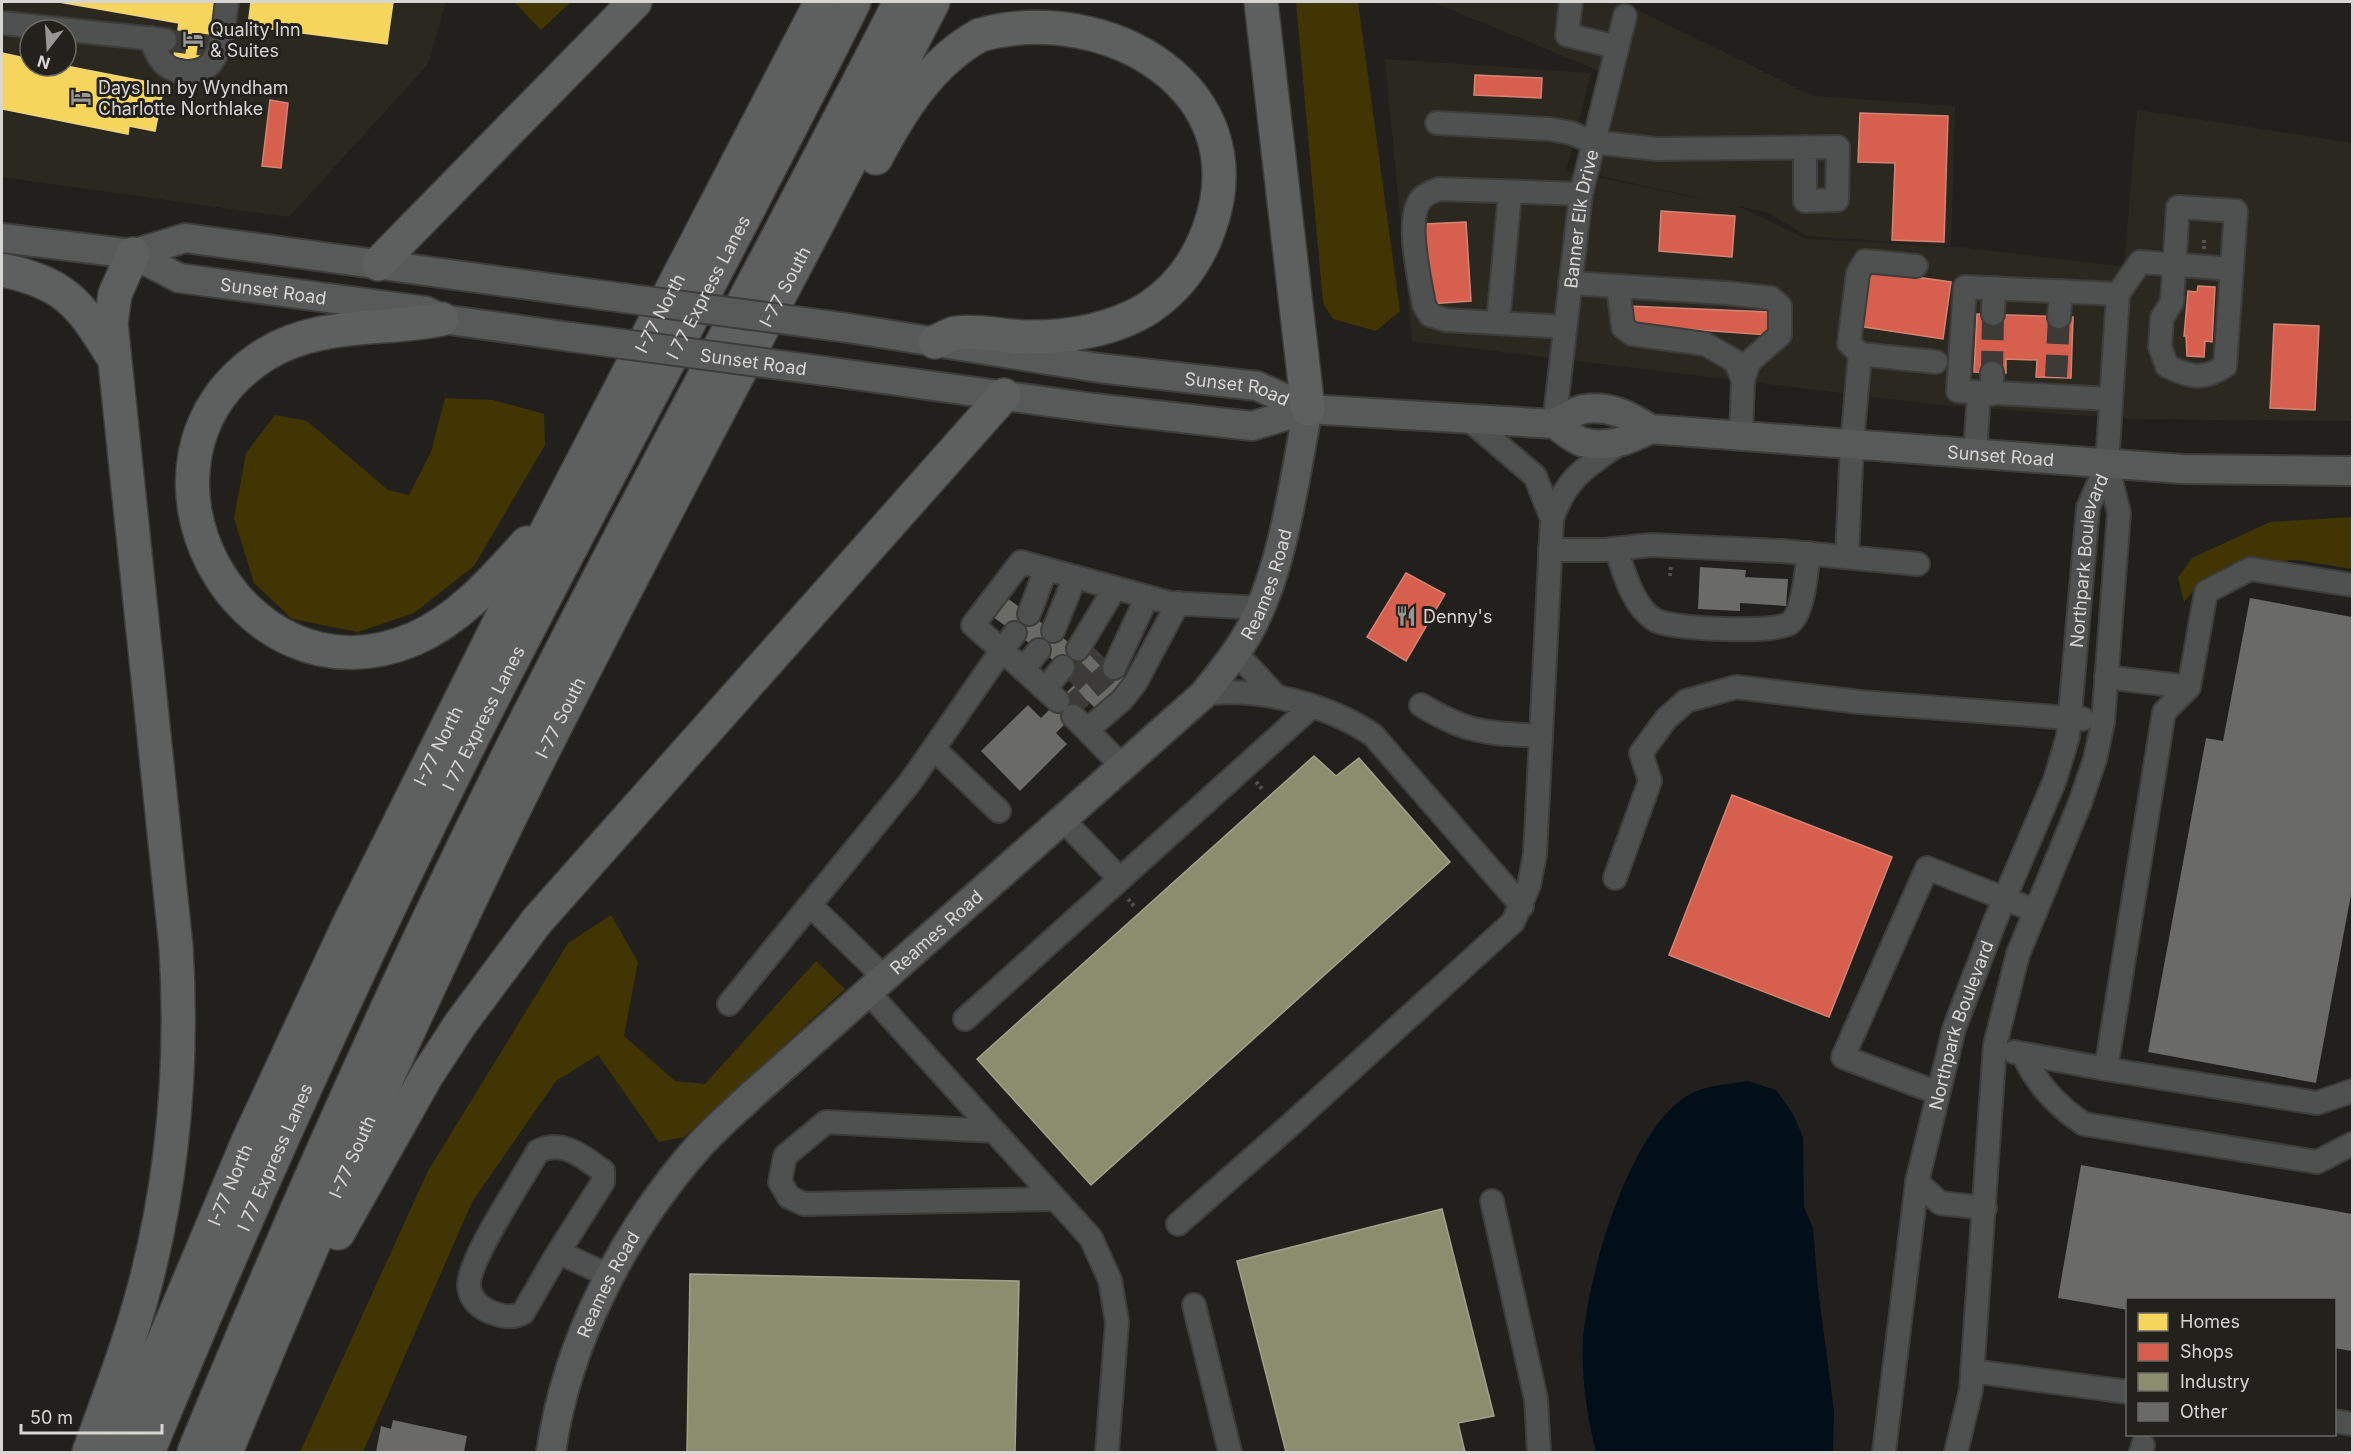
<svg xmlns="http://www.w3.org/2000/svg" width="2354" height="1454" font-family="Inter,sans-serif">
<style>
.built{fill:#2b291f;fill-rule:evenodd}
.green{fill:#413504}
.water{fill:#030f18}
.homes{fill:#f6d55c;stroke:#edd580;stroke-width:1.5}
.shops{fill:#d6604d;stroke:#d68375;stroke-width:1.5}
.industry{fill:#8c8c6e;stroke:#a2a28c;stroke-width:1.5}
.building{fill:#6a6a67}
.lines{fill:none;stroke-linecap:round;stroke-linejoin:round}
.minor-tunnel{stroke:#3c3b38;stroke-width:22;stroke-dasharray:22 11;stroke-linecap:butt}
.minor-casing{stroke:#3d3d3b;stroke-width:26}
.major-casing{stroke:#3d3d3b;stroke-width:32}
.highway-casing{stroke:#3d3d3b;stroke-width:36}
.path{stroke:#515251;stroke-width:4;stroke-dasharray:3 3;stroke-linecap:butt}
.minor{stroke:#4f5050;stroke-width:22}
.major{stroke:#585959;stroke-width:28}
.highway{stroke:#5e5f5f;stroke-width:33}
.major-bridge-casing{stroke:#3d3d3b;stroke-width:32;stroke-linecap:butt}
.major-bridge{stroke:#585959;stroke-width:28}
.labels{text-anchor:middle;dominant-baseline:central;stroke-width:6;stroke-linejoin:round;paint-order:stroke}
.poi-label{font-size:18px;fill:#d7d6d3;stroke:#22211c;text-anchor:start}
.street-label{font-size:18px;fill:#d7d6d3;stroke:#22211c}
</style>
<rect width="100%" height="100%" fill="#21201d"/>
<path class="built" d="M2,2H446L428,64L289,217L2,177ZM30,30H66V66H30Z
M1433,2H1622L1813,96L1955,106L1951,246L1807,236L1767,212L1738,206L1806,239L1959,247L2124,267L2137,110L2352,143V421L2129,419L1940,405L1412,341L1385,59L1591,73L1566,171L1727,204L1596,175L1621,80Z"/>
<path class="green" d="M514,2H571L541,30Z
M1296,2H1358L1400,311L1376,331L1333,319L1323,303Z
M445,398L493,400L544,414L545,445L474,566L414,613L358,632L292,619L254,583L234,518L246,453L275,415L307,421L388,490L409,495L431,452Z
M2352,517V569L2298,560L2243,563L2199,584L2184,602L2178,578L2192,558L2270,522Z
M611,915L638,962L624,1036L675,1081L705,1084L816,961L845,989L684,1137L659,1142L598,1055L556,1081L472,1202L363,1452H300L428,1171L568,943Z"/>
<path class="water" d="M1748,1081L1776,1090L1793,1114L1803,1137L1804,1207L1813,1228L1818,1289L1834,1411L1833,1452H1596C1587,1416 1581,1377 1583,1339C1588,1275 1631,1121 1694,1092C1710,1085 1731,1084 1748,1081Z"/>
<path class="homes" d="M59,2H216L206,62L174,56L179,23Z
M251,2H393L387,44L248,26Z
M2,53L30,59V66H66L164,85L155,131L129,126L128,134L2,109Z"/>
<path class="shops" d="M1475,75L1542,78L1541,98L1474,95Z
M270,100L288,103L281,168L262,166Z
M1860,113L1948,116L1944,242L1892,240L1895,163L1858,162Z
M1661,211L1735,216L1732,257L1659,251Z
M1466,222L1471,301L1429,304L1424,224Z
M1866,270L1951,282L1943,339L1858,326Z
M2198,286L2215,287L2212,342L2205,341L2204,357L2187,356L2186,336H2184L2188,291L2197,292Z
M1628,306L1770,312L1769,335L1627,325Z
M1977,314L2073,317L2071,378L2036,377L2037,360L2006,359V373L1974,372Z
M2274,324L2319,326L2315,410L2270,408Z
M1406,573L1445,594L1406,661L1367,637Z
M1732,795L1892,857L1829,1017L1669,955Z"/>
<path class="industry" d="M1314,756L1336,776L1359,758L1450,862L1091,1185L977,1059Z
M1442,1209L1494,1416L1458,1423L1465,1452H1286L1237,1261Z
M690,1274L1019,1281L1015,1452H687Z"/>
<path class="building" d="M1700,567L1746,570L1745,577L1788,579L1786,606L1740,603V611L1698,609Z
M1007,598L1081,651L1067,670L993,617Z
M2250,598L2352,617V889L2316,1083L2148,1052L2206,738L2223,741Z
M1095,649L1129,683L1099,712L1088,701L1056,733L1067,744L1020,791L981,751L1028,705L1041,718L1074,685L1066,678Z
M2081,1165L2352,1214V1351L2334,1348V1300H2128V1310L2058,1298Z
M393,1420L467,1436L464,1452H376L381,1426L391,1429Z"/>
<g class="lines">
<path class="minor-tunnel" d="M165,40L221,47
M1992,373L1993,314
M2056,377L2059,317
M1071,683L1100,654
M1066,710L1114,668"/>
<g class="minor-casing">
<g id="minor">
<path d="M1571,2L1567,35L1617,47"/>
<path d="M2,23L165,40"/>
<path d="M151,38C154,49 158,59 167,66C179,75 205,74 213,60C224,43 224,21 227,2"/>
<path d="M1437,123L1549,129L1571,133L1592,142L1657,149L1838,147L1837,200L1805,201V147"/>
<path d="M2178,207L2236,211L2225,366C2203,381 2190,377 2167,366L2160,347L2162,318L2172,302Z"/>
<path d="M1570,283L1726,293L1771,298L1780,306V335L1749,362L1743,380L1741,436"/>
<path d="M1618,286L1623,327L1632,334L1705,344L1735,361L1743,380"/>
<path d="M2118,294L2140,262L2232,269"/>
<path d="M1993,314L1994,288"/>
<path d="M2059,317L2061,291"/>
<path d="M1498,323L1510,193"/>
<path d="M1565,327L1446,320L1430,315L1424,305C1420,280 1404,217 1422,198C1426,194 1434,191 1439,189L1581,194"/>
<path d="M1860,354L1849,343L1858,273L1865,261L1916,266"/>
<path d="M1992,373V394"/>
<path d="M1467,418L1535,476L1552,519"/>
<path id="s1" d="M1554,424L1581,194L1625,16"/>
<path d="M1975,454L1979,393"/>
<path d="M1616,549C1624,572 1633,607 1655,620C1669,629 1778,634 1790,623C1804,612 1806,571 1809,553"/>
<path d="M1550,550H1604L1651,545L1782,551L1918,564"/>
<path d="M1847,557L1852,444L1860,354L1936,362"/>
<path d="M2352,585L2250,569L2206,592L2189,687L2164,712L2106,1069L2317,1103L2352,1091"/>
<path d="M1029,614L1046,569"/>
<path d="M1053,631L1075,577"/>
<path d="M1015,633L1002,650L973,625L1021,562L1170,603L1260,608"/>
<path d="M1078,649L1115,588"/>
<path d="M1236,653L1276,696"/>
<path d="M1024,668L1039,650"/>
<path d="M1114,668L1147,597"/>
<path d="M2106,677L2189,687"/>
<path d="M1046,688L1063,667"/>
<path d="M1204,694C1259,687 1327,704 1373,735L1522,906"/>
<path d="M1421,705C1469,734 1486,733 1541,736"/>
<path d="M1073,716L1123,767"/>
<path d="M1087,730L1122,700L1136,682L1178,603"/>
<path d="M934,749L999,811"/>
<path d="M1063,820L1120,879"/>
<path d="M1615,878L1650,781L1641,753L1666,719L1686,701L1736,687L1860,702L2083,719"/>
<path d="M810,905L885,978"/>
<path d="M868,992L1091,1238L1110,1280L1117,1322L1107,1452"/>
<path d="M729,1004L911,781L1002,650L1058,701"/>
<path d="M965,1019L1310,708"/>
<path d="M2014,1052L2106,1069"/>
<path d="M2024,1056C2037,1085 2057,1106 2084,1124L2317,1162L2352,1144"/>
<path d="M1938,1093L1843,1057L1927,868L2036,911"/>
<path d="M994,1131L826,1122L785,1156L780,1182L789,1197L804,1204L1055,1199"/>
<path d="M1917,1182L1940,1203L1985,1208"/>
<path d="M1492,1201L1536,1399L1539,1452"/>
<path d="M1178,1224L1288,1127L1513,922L1529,885L1535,854L1552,519C1566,478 1586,467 1619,444"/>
<path d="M556,1256L603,1182V1171C583,1157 564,1139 538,1151C524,1177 467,1261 469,1286C470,1298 478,1306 488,1311C500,1316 511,1319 523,1313L556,1256L564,1255L610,1276"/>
<path d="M1194,1305L1230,1452"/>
<path d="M1972,1371L2128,1392"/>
<path d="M2334,1421L2352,1424"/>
<path id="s2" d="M1884,1452L1917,1182L1954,1029L1995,921L2055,780L2068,736L2088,508L2107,464"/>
<path d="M1956,1452L1971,1390L1995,1045L2018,954L2080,803L2095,759L2103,722L2119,513L2107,464L2118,294L1965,287L1958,391L2111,399"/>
<path d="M2141,1452L2143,1445"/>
</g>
</g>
<g class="major-casing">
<g id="major">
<path id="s3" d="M2,238L133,254L179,278L426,311L442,319L571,337"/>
<path d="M133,254L185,238L594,294"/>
<path id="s4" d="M848,328L1099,368L1257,386L1308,409"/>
<path d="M825,371L1094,408L1252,426L1308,409L1554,424C1562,429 1573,439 1582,442C1607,449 1629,440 1650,429"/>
<path id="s5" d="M1554,424C1563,419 1574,411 1584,409C1610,405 1630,416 1650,429L2182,469L2352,471"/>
<path id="s6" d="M551,1452C567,1340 625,1230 699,1146C715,1128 734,1112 752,1095L1204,694C1219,675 1235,656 1247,635C1283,573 1294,480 1308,409"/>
</g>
</g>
<g class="highway-casing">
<g id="highway">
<path d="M1261,2L1308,409"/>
<path d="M876,158C901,110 931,62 980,35C1108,0 1260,90 1209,229C1198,260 1178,288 1150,307C1115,330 1066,338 1024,337C1003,336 978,330 956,333C950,334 942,339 935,342"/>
<path d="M378,264L635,2"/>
<path d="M2,270C63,282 80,303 111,354"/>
<path d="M442,319C384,331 320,321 266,354C103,456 237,714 414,639C460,619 494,579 527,543"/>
<path d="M338,1233L427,1075L461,1023L537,921L1004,395"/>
<path d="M89,1452C109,1397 130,1342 145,1285C174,1174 183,1061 176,947L111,323L115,294L133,254"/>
<path id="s7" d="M117,1452L249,1139L348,926L505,611L821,2"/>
<path id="s8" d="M148,1452C249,1207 357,966 477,729C601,485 733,246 854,2"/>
<path d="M194,1452C292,1215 396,980 511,750C637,499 772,252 900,2"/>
<path id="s9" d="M226,1452C321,1219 424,990 536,765C665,508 802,257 933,2"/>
</g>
</g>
<path class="path" d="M2204,249V240
M1670,576L1671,565
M1256,782L1263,790
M1128,899L1134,906"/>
<use href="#minor" class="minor"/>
<use href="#major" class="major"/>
<use href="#highway" class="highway"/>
<g class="major-bridge-casing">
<g id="major-bridge">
<path d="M594,294L848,328"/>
<path id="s10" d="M571,337L825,371"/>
</g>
</g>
<use href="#major-bridge" class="major-bridge"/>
</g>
<defs>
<g id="hotel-bare" transform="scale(1.62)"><path d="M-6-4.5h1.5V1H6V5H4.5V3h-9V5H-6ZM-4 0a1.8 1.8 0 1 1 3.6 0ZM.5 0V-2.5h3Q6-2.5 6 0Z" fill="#979693" stroke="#22211c" stroke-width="2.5" paint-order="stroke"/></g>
<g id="restaurant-bare" transform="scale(1.62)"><path d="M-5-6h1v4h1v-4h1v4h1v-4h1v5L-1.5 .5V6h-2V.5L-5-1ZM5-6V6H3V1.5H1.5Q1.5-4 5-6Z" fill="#979693" stroke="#22211c" stroke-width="2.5" paint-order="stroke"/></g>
</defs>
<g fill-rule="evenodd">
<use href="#hotel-bare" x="193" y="39"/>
<use href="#hotel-bare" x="81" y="97"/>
<use href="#restaurant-bare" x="1406" y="616"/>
</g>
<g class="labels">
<g class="poi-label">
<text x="210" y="29">Quality Inn<tspan x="210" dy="21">&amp; Suites</tspan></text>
<text x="98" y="87">Days Inn by Wyndham<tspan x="98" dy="21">Charlotte Northlake</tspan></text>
<text x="1423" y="616">Denny's</text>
</g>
<g class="street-label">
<text stroke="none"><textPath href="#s1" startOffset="207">Banner Elk Drive</textPath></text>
<text stroke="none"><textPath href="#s9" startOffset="1293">I-77 South</textPath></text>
<text stroke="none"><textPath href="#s8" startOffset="1293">I 77 Express Lanes</textPath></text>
<text stroke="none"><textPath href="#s3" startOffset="279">Sunset Road</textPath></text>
<text stroke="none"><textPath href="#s7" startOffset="1262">I-77 North</textPath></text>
<text stroke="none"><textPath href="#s10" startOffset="184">Sunset Road</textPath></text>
<text stroke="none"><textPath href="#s4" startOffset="394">Sunset Road</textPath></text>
<text stroke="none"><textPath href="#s5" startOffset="456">Sunset Road</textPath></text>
<text stroke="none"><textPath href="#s2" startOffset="921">Northpark Boulevard</textPath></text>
<text stroke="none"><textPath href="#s6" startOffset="1150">Reames Road</textPath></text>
<text stroke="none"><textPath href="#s8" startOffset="807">I 77 Express Lanes</textPath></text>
<text stroke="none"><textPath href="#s9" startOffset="807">I-77 South</textPath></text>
<text stroke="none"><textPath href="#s7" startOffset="776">I-77 North</textPath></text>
<text stroke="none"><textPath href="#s6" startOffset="664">Reames Road</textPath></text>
<text stroke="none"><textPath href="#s2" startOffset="435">Northpark Boulevard</textPath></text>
<text stroke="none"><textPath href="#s8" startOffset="321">I 77 Express Lanes</textPath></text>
<text stroke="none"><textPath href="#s9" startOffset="321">I-77 South</textPath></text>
<text stroke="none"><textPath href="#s7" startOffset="290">I-77 North</textPath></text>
<text stroke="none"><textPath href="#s6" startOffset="178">Reames Road</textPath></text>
</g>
</g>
<rect width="2354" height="1454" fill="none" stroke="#d7d6d3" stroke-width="6"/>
<rect x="2126" y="1298" width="210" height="138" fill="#22211c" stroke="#6a6965" stroke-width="1.5"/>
<rect x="2138" y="1313" width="30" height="18" fill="#f6d55c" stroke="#6a6965" stroke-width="1.5"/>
<text x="2180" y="1328" font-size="18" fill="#d7d6d3">Homes</text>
<rect x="2138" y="1343" width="30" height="18" fill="#d6604d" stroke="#6a6965" stroke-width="1.5"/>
<text x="2180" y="1358" font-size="18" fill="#d7d6d3">Shops</text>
<rect x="2138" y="1373" width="30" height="18" fill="#8c8c6e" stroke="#6a6965" stroke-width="1.5"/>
<text x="2180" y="1388" font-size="18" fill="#d7d6d3">Industry</text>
<rect x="2138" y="1403" width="30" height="18" fill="#6a6a67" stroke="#6a6965" stroke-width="1.5"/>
<text x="2180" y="1418" font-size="18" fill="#d7d6d3">Other</text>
<g transform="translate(48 48) rotate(197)"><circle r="28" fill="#22211c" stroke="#6a6965" stroke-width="1.5"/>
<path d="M0-4.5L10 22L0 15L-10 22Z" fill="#979693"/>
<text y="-9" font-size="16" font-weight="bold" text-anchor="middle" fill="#d7d6d3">N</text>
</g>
<path d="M21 1424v9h141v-9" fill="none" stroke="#d7d6d3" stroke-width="3"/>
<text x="30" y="1424" font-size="18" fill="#d7d6d3" stroke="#22211c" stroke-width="4.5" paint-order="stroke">50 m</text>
</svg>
